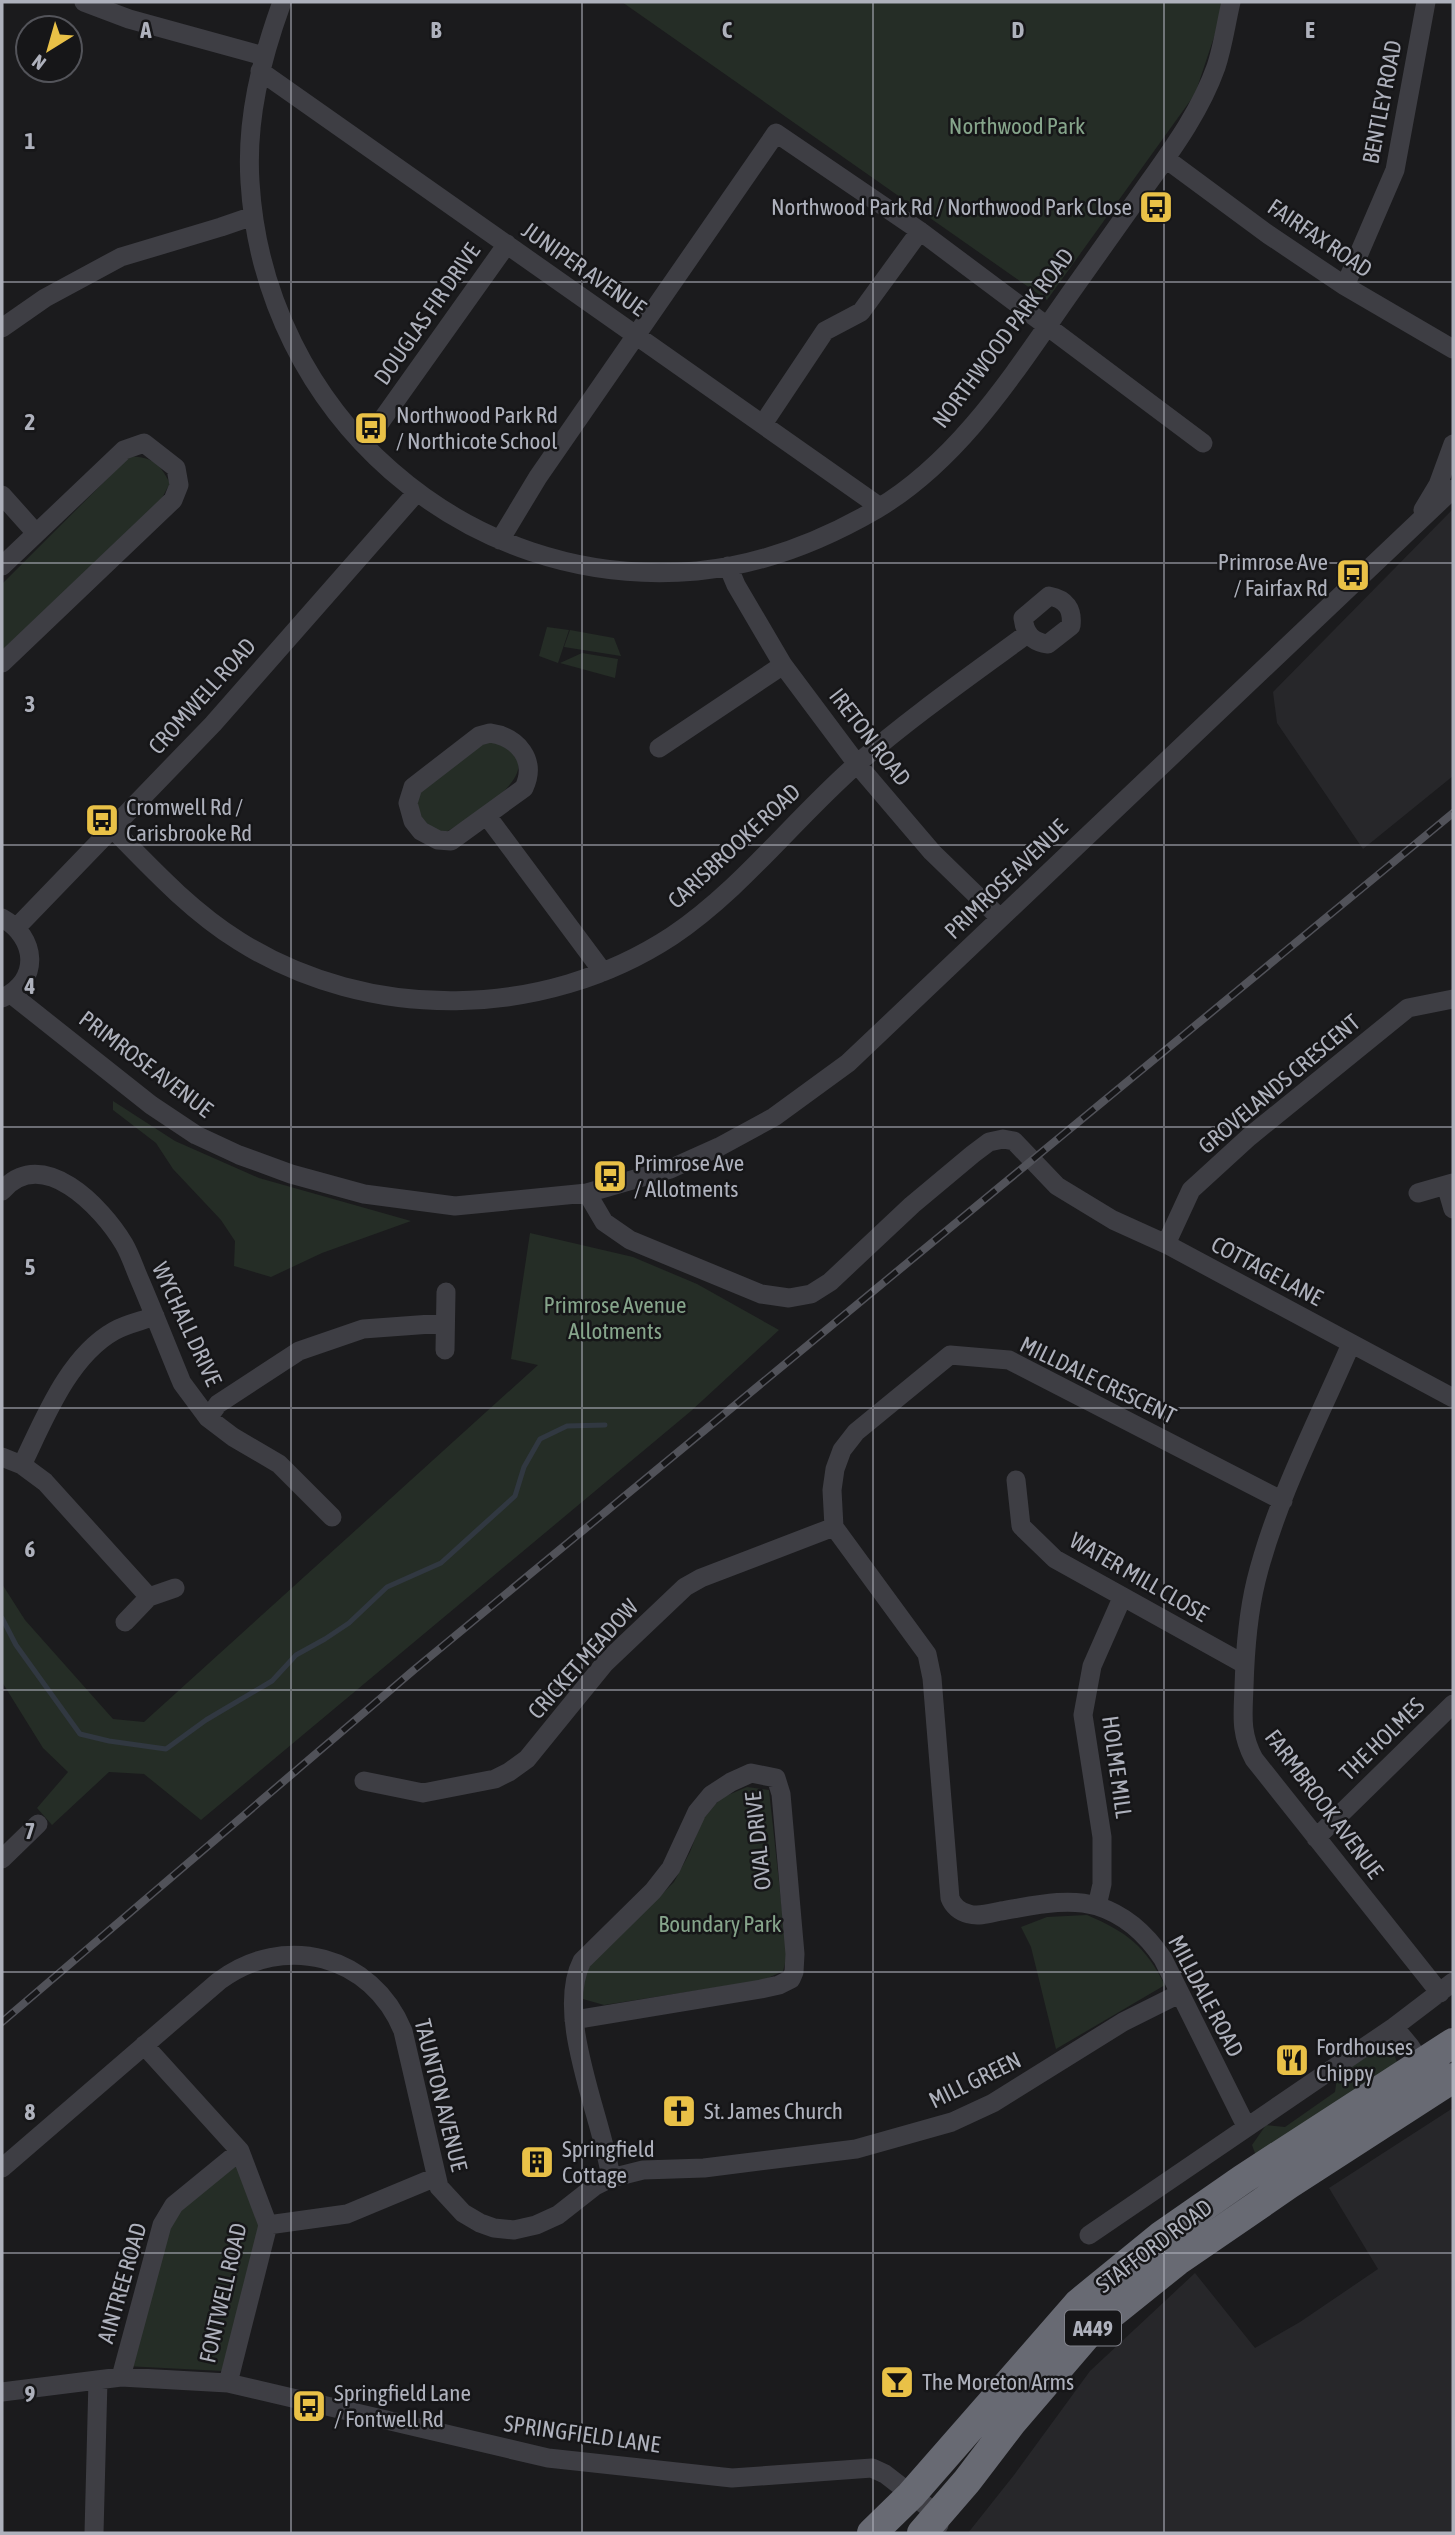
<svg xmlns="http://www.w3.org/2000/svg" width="1455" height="2535" font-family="'Asap Condensed',sans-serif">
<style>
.built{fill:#27272a}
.green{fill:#252d26}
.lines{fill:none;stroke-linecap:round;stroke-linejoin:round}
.stream{stroke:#313841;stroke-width:5}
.minor{stroke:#3e3e44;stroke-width:19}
.highway{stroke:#686a73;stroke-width:30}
.rail-casing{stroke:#515259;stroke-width:8}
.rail{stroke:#161618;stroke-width:5;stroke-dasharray:16;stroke-linecap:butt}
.grid{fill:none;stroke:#aeb1bc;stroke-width:2;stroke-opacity:0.55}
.labels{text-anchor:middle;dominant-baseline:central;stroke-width:5;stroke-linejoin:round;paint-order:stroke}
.shield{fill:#161618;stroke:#80828b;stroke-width:2}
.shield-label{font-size:21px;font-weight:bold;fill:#aeb1bc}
.street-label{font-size:23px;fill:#aeb1bc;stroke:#161618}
.park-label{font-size:23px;fill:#86a58b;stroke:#161618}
.poi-label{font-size:23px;fill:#aeb1bc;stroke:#161618;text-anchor:start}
.grid-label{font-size:23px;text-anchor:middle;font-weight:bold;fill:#aeb1bc;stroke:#161618;stroke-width:5;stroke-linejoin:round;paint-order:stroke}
</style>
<rect width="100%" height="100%" fill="#1b1b1d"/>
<path class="built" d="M1453,509V776L1363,849L1277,723L1273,692Z
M1453,2108V2533H968L1014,2475L1090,2371L1195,2273L1255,2348L1300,2322L1378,2269L1329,2188Z"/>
<path class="green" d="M622,2H1222L1220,19L1195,94L1047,300Z
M130,456C154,458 159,463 170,483L162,498L2,651V584Z
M547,627L569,630L558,663L539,656Z
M570,630L614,638L621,656L564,647Z
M582,653L618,659L615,678L560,663Z
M489,740C494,742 503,744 509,748C547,777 462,822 443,834L428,831L413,803L428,781Z
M113,1101L175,1141L259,1178L411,1221L322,1253L271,1277L234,1266L235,1241L221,1220L173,1169L156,1143L113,1110Z
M530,1233L633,1257L697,1284L779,1330L691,1411L201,1820L144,1774L109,1772L52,1825L37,1808L68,1772L43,1748L2,1682V1584L25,1620L113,1719L144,1722L538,1365L511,1359Z
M747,1787L769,1790L787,1956L783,1971L764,1980L604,2005L583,1999L581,1981L588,1963L640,1916L674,1882L690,1852L702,1820L721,1798Z
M1087,1915C1127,1932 1145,1946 1165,1985L1056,2049L1031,1947L1021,1927L1047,1917Z
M1381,2045L1392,2049L1397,2062L1256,2156L1252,2145L1266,2125L1285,2127L1335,2092L1337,2078Z
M236,2160L263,2228L223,2371L125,2366L176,2209Z"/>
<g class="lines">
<path class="stream" d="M2,1618L16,1645L80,1734L109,1741L166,1749L206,1720L272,1681L296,1655L325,1639L349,1623L387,1587L441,1563L515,1496L524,1467L540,1439L567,1426L605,1425"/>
<path class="minor" d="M84,2L129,19L264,56
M282,2C261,60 246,119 250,182C264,413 464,592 697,571C761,565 822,541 877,509C964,457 1019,365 1076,285C1099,253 1121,221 1144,189C1171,151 1200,112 1216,67C1223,46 1226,23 1231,2
M260,71L880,507
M1166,159L1269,235L1345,286L1453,349
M1345,286L1395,170L1426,2
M2,328L45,298L121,257L221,227L253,216
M763,424L825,331L861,312L920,231
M364,445L507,244
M2,495L35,532
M1423,510L1438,485L1453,444
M500,540L538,477L776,133L920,231L1203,443
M2,566L124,450L144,443L176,468L179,485L173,500L2,663
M728,566L736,585L783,665L857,764L932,852L1000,918
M1049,596C1066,599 1073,609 1071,626L1048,644C1032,642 1025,634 1023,618Z
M490,733C518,737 537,760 524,788L451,841L438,840L421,831L413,821L408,803L413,787L479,736Z
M659,748L783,665
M487,816L603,972
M112,828C152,869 191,911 239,941C369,1023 544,1020 672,936C742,889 794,819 857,764C911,717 970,676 1027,634
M2,918C37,937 41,981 2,998
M17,927L213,724L417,492
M11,994L151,1105L196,1135L239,1155L291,1174L364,1194L455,1206L587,1193L670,1169L719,1147L774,1117L848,1063L1453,489
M1446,1185L1453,1209
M2,1191C42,1144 102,1207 124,1244C131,1256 135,1270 141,1283C155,1316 168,1349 182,1383L208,1418L233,1437L279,1464L332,1517
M587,1193L604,1222L630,1240L761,1294L789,1298L811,1294L830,1282L912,1205L973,1154L989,1142L1003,1139L1014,1141L1057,1186L1113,1220L1166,1244L1453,1398
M1418,1193L1453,1183
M1166,1244L1191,1190L1249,1137L1408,1008L1453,999
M1351,1344C1318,1420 1276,1500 1256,1581C1248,1614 1245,1652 1244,1687C1243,1715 1240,1733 1254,1759L1440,1993
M445,1350L446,1292
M208,1418L218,1404L299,1351L363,1329L445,1323
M2,1457L22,1465L45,1482L149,1597
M22,1465C44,1420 68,1357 114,1331C126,1324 142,1321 155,1316
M1016,1480L1021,1526L1055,1559L1244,1664
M125,1622L149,1597L175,1588
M364,1781L423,1793L495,1779L509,1772L527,1759L605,1663L685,1587L701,1578L834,1527
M1316,1838L1453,1704
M2,1859L38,1824
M1097,1906L1102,1884V1837L1083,1715L1092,1666L1122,1598
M574,2020L761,1989L779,1985L791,1979L794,1972L795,1954L781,1794L776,1778L751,1773L731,1782L711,1795L697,1812L671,1868L653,1891L582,1961C554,2016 602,2117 611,2178
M1394,2027L1410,2046L1422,2065
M144,2045L240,2151L268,2225L228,2383
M1246,2126L1163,1959C1147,1935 1126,1915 1097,1906C1067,1897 1032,1906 1001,1911C991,1913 979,1917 969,1914C960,1912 953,1906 950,1898L932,1678L927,1654L834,1527L832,1490L835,1469L842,1450L856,1432L950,1355L1009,1360L1283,1501
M2,2168L219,1981C284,1932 372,1955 403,2031L439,2187L463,2213L480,2223L494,2228L514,2230L536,2225L558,2215L595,2186L611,2178L643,2170L704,2168L856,2149L952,2122L993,2103L1123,2022L1179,1994
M268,2225L347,2214L436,2177
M1089,2235L1394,2027L1453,1982
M121,2377L162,2225L174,2205L240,2151
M2,2392L121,2377L228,2383L548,2458L732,2478L872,2468L885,2474L938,2515L939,2525
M94,2533L98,2380"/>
<path class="highway" d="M872,2533L911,2495L1079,2303L1161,2236L1243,2179L1453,2043
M922,2533L967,2481L1012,2422L1091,2330L1177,2261L1289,2184L1453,2078"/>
<g class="rail-casing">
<path id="rail" d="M2,2022L415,1669L1453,813"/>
</g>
<use href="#rail" class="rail"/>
</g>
<path class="grid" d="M291,2V2533M582,2V2533M873,2V2533M1164,2V2533M2,282H1453M2,563H1453M2,845H1453M2,1127H1453M2,1408H1453M2,1690H1453M2,1972H1453M2,2253H1453"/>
<defs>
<g id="bus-square" transform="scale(1.75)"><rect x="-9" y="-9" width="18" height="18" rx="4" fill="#e9c147" stroke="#161618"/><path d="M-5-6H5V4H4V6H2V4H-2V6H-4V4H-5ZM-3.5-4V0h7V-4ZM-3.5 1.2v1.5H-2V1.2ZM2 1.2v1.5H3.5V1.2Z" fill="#111"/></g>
<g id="restaurant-square" transform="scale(1.75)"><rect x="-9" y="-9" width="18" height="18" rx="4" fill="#e9c147" stroke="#161618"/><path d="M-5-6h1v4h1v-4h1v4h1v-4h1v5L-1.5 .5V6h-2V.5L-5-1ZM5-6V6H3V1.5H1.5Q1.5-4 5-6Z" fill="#111"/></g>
<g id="church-square" transform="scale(1.75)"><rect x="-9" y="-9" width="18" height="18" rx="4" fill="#e9c147" stroke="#161618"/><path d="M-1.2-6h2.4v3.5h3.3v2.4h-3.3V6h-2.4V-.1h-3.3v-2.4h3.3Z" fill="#111"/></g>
<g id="building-square" transform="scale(1.75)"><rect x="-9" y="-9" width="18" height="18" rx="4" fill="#e9c147" stroke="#161618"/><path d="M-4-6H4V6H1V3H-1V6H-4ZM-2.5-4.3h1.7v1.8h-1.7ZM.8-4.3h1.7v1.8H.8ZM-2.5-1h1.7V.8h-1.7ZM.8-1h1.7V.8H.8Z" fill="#111"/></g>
<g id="bar-square" transform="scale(1.75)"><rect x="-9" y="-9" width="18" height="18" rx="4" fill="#e9c147" stroke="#161618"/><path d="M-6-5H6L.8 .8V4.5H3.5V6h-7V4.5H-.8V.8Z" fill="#111"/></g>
</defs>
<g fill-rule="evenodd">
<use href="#bus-square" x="1156" y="207"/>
<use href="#bus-square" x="371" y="428"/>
<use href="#bus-square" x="1353" y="575"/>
<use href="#bus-square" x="102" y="820"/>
<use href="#bus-square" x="610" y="1176"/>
<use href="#restaurant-square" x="1292" y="2060"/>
<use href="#church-square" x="679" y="2111"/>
<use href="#building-square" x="537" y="2162"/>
<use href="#bar-square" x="897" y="2382"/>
<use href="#bus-square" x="309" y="2406"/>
</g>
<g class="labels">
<rect class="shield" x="1065" y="2310.5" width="56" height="35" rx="5"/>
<g class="shield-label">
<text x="1093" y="2328">A449</text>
</g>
<g class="street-label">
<text transform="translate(1382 102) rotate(-79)">BENTLEY ROAD</text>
<text transform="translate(1320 238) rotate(34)">FAIRFAX ROAD</text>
<text transform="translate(584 269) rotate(35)">JUNIPER AVENUE</text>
<text transform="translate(427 314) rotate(-55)">DOUGLAS FIR DRIVE</text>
<text transform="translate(1003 338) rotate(-53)">NORTHWOOD PARK ROAD</text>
<text transform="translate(202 696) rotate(-48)">CROMWELL ROAD</text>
<text transform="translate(870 737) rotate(52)">IRETON ROAD</text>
<text transform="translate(734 846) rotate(-43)">CARISBROOKE ROAD</text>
<text transform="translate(1006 879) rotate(-44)">PRIMROSE AVENUE</text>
<text transform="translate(146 1064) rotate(37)">PRIMROSE AVENUE</text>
<text transform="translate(1279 1084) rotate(-40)">GROVELANDS CRESCENT</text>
<text transform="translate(1267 1271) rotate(28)">COTTAGE LANE</text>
<text transform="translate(187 1324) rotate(65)">WYCHALL DRIVE</text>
<text transform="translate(1098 1380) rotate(26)">MILLDALE CRESCENT</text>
<text transform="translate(1139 1577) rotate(30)">WATER MILL CLOSE</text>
<text transform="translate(583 1659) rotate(-48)">CRICKET MEADOW</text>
<text transform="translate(1382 1739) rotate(-44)">THE HOLMES</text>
<text transform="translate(1117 1767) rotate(82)">HOLME MILL</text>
<text transform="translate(1324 1804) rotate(53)">FARMBROOK AVENUE</text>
<text transform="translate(758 1841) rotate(-96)">OVAL DRIVE</text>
<text transform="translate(1206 1996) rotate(62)">MILLDALE ROAD</text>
<text transform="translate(975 2080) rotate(-26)">MILL GREEN</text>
<text transform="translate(441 2095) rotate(76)">TAUNTON AVENUE</text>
<text transform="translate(1154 2246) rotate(-37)">STAFFORD ROAD</text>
<text transform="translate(122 2283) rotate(-74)">AINTREE ROAD</text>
<text transform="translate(223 2293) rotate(-77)">FONTWELL ROAD</text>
<text transform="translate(582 2434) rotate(8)">SPRINGFIELD LANE</text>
</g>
<g class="park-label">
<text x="1017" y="126">Northwood Park</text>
<text x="615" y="1305">Primrose Avenue<tspan x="615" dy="26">Allotments</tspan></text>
<text x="720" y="1924">Boundary Park</text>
</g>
<g class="poi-label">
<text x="1132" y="207" text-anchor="end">Northwood Park Rd / Northwood Park Close</text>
<text x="396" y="415">Northwood Park Rd<tspan x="396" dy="26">/ Northicote School</tspan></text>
<text x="1328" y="562" text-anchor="end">Primrose Ave<tspan x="1328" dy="26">/ Fairfax Rd</tspan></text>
<text x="126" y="807">Cromwell Rd /<tspan x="126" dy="26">Carisbrooke Rd</tspan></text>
<text x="634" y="1163">Primrose Ave<tspan x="634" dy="26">/ Allotments</tspan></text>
<text x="1316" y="2047">Fordhouses<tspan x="1316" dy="26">Chippy</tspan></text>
<text x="704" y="2111">St. James Church</text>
<text x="562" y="2149">Springfield<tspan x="562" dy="26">Cottage</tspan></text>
<text x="922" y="2382">The Moreton Arms</text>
<text x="334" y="2393">Springfield Lane<tspan x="334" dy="26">/ Fontwell Rd</tspan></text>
</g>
</g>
<g class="grid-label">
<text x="146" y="38">A</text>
<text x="436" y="38">B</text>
<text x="727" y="38">C</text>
<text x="1018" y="38">D</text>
<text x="1310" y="38">E</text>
<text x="30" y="149">1</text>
<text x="30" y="430">2</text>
<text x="30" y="712">3</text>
<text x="30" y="994">4</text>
<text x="30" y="1275">5</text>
<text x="30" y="1557">6</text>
<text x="30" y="1839">7</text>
<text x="30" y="2120">8</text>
<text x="30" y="2402">9</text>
</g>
<rect width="1455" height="2535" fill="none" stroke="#aeb1bc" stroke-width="7"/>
<g transform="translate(49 49) rotate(217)"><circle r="33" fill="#161618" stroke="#53545a" stroke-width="2"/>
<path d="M0-5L12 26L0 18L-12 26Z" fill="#e9c147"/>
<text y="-10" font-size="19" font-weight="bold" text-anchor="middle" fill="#aeb1bc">N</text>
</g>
</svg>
